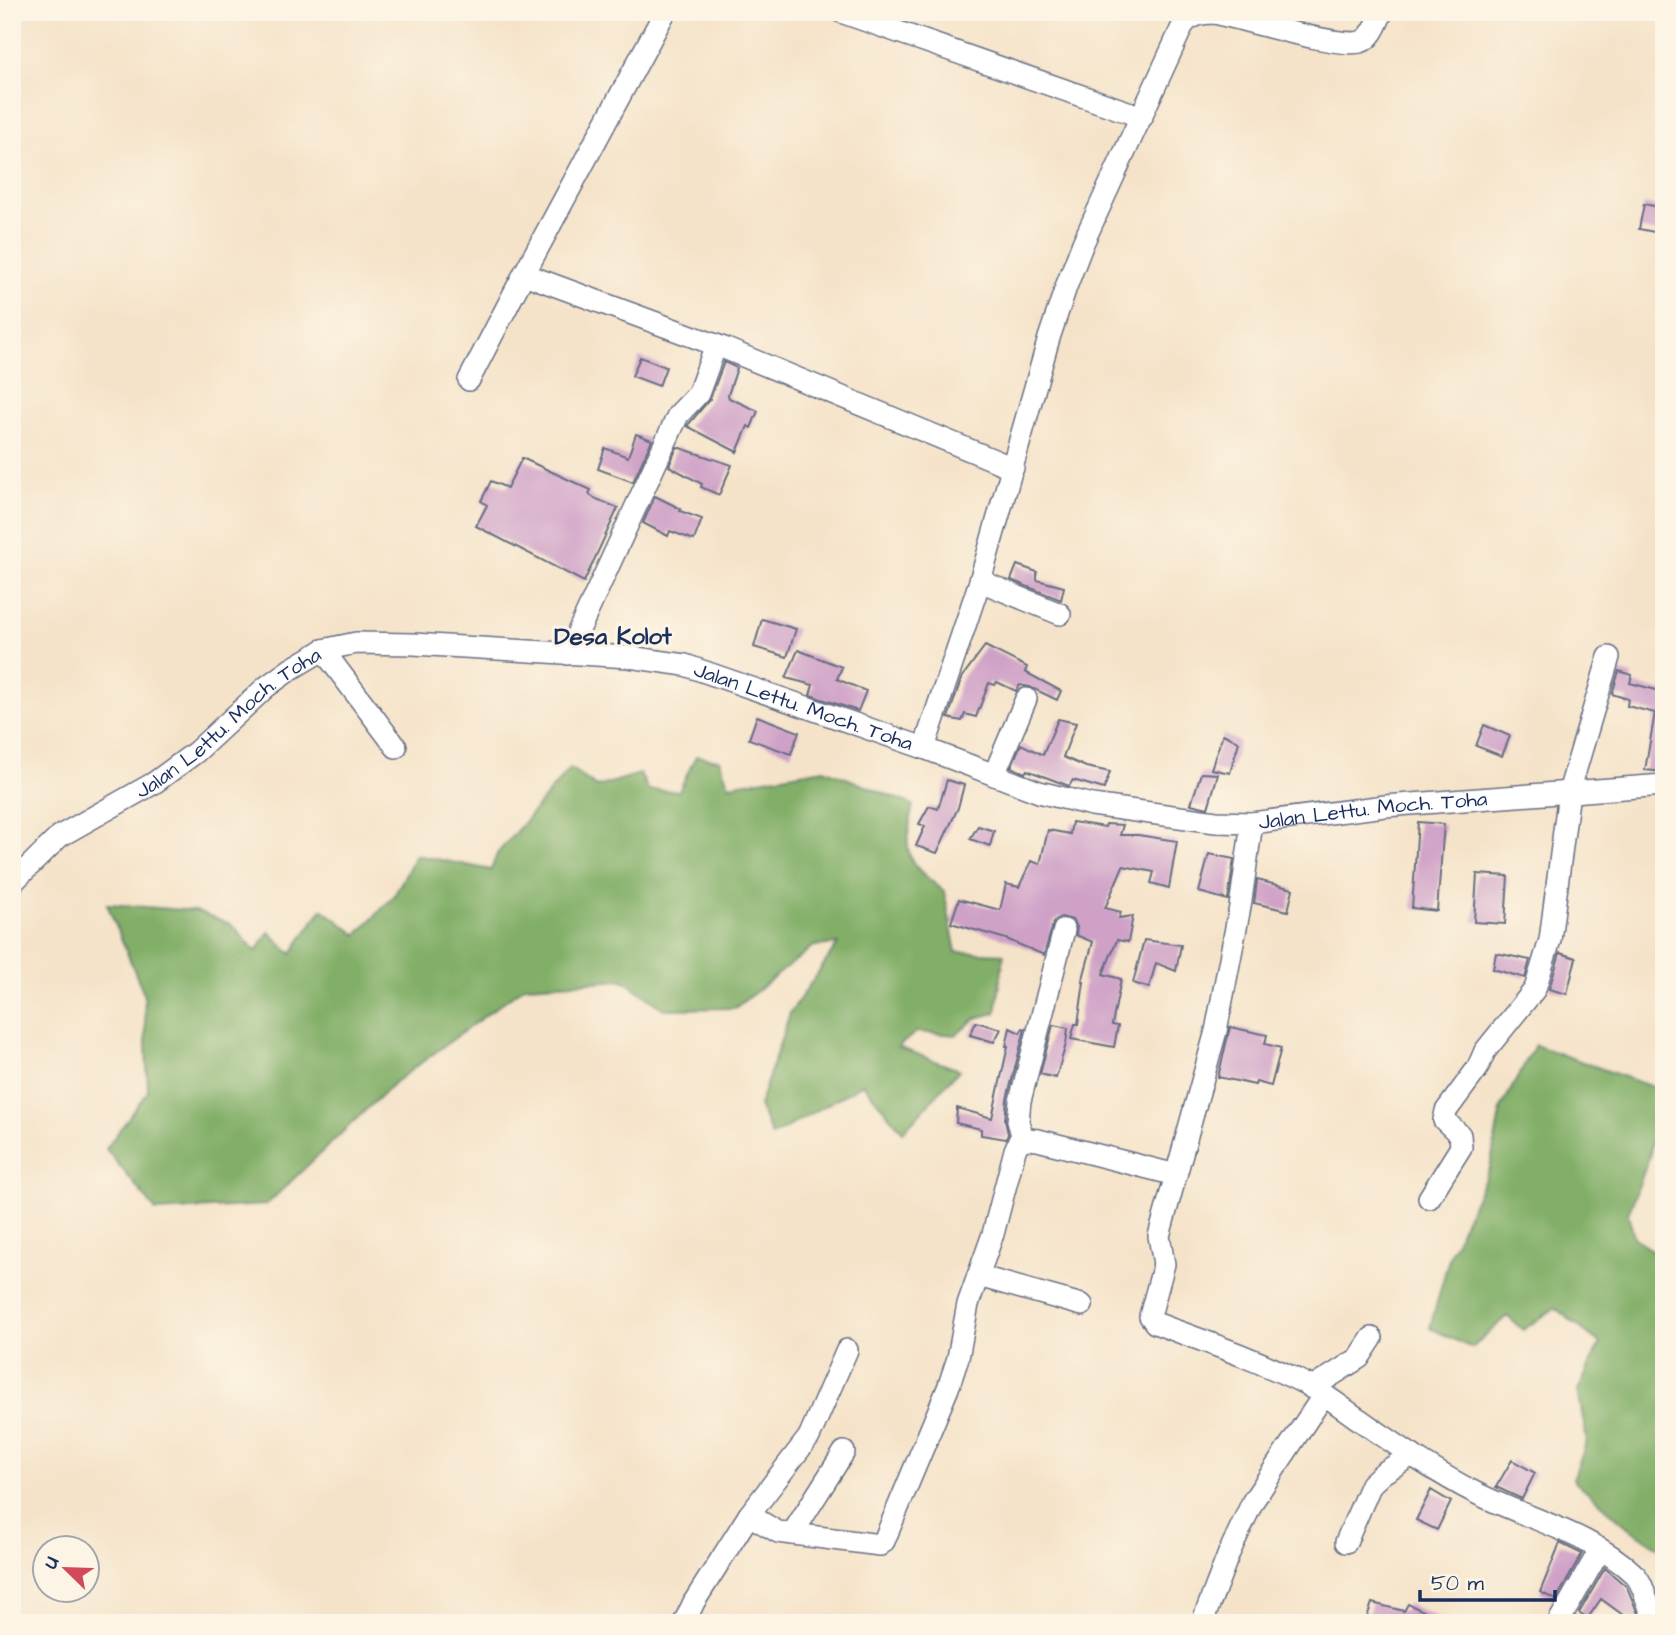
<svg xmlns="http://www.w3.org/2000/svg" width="1676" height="1635" font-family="'Architects Daughter',sans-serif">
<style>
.forest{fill:#82af67;stroke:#4e6f62;stroke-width:2}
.building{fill:#cfa1c7}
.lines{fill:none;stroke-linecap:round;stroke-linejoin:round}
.street-casing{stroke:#676e83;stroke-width:24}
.street{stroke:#fff;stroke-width:21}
.labels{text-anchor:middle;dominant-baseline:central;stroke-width:6;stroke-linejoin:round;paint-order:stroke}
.street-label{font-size:21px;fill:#1b2f5e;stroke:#fcf5e5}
.quarter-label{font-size:24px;font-weight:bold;fill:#1b2f5e;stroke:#fcf5e5}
</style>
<rect width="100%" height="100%" fill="#fcf5e5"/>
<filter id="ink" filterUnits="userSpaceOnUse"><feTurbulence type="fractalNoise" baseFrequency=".0143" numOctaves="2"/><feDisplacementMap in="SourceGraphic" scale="14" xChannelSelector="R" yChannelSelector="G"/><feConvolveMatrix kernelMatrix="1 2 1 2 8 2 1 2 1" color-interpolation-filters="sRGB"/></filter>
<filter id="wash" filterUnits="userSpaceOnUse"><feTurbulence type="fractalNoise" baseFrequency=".00686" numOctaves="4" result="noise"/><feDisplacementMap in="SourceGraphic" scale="28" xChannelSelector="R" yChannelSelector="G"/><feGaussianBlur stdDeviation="1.57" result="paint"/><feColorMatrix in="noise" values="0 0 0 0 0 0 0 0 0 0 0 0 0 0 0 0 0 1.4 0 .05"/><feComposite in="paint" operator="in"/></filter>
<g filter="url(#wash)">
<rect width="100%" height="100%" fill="#f5e3c9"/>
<path class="forest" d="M696,756L719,760L729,785L824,769L913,805C904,855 902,859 944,891L956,952L1004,954L996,1013L976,1018L956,1035L916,1032L898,1047L959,1070L903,1132L863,1084L772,1136L759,1106L790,1013L838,944L814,946L735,1008L664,1009L623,980L525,986L395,1082L266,1205L156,1211L106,1149L148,1091L144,994L107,904L195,911L231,924L256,952L269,932L291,954L322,909L357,935L394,896L416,855L491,870L497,854L570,768L597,787L640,774L648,790L679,791Z
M1535,1045L1658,1089L1650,1155L1628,1214L1634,1237L1664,1261V1551L1630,1529L1573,1479L1587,1441L1578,1391L1600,1343L1555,1308L1523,1330L1507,1316L1472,1348L1430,1328L1451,1251L1490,1168L1501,1108Z"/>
<g id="blocks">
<path class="building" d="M1644,204L1664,208V234L1639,229Z
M640,357L666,367L659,386L632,376Z
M724,362L737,368L728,395L729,398L758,411L751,428L748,426L737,452L687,426L710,399Z
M636,434L652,440L633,482L598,469L605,448L628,457Z
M677,447L732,465L719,495L701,487L702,484L669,466Z
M522,458L591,490L589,494L594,498L618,508L584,582L476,526L487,505L481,501L491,481L507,488Z
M655,496L681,509L680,511L702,519L694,540L670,531L668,536L643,523Z
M1017,565L1037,572V580L1064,587L1061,600L1011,580Z
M762,619L796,629L787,657L754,647Z
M985,646L1027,667L1025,672L1061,691L1057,700L1030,687L1020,685L1016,691L997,682L995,685L989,683L976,717L965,714L962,721L948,718L962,677Z
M798,650L842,667L837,679L866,691L858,711L810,695L813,685L786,678Z
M1619,671L1632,675L1630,683L1664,692V772L1645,770L1655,713L1627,706L1628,699L1612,694Z
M757,716L799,732L791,754L749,739Z
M1058,719L1076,723L1063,757L1086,767L1110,772L1104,789L1073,780L1069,786L1027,770L1025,773L1011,767L1021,744L1043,755Z
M1484,725L1510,736L1502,756L1476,746Z
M1223,734L1239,742L1230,773L1211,769Z
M1201,773L1218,774L1208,808L1191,804Z
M947,780L964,785L958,808L937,853L916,846L925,826L919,824L929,806L938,809Z
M1072,822L1105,827L1106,824L1123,825L1120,835H1138L1177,841L1169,888L1151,883L1154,872L1123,866L1105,908L1121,912L1119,918L1133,916L1128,942L1117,940L1103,974L1121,979L1112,1025L1118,1026L1114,1047L1071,1039L1075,1024H1078L1084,982H1082L1093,942L1076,935L1077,927L1073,920L1061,917L1054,921L1044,955L1006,939L951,923L959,899L1000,910L1006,884L1019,887L1031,861L1040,864L1048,830L1070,834Z
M1418,822L1444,824L1437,911L1412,908Z
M978,826L994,831L990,846L970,839Z
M1209,854L1234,859L1228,900L1199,892Z
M1477,874L1508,876L1505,924L1474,922Z
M1257,880L1293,889L1288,911L1254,903Z
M1144,940L1181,945L1176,971L1156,963L1149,988L1133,983Z
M1496,953L1530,960L1525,978L1493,969Z
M1560,953L1576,958L1567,994L1549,989Z
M976,1022L1001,1029L994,1042L970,1035Z
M1053,1025L1068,1028L1066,1044L1056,1078L1040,1074Z
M1230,1027L1267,1035L1265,1044L1281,1048L1271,1086L1256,1082L1255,1085L1218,1077Z
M1010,1028L1020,1033L1023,1028L1025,1029L1007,1099L1005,1120L1008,1134L1006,1139L981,1135V1129L956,1123L957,1108L992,1118L1008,1046H1006Z
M1512,1460L1535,1473L1522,1499L1496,1487Z
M1431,1490L1451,1502L1437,1530L1416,1520Z
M1560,1543L1582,1554L1556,1600L1540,1592Z
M1605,1568L1627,1587L1642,1623H1634L1601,1599L1587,1619L1579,1613Z
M1372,1603L1404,1611L1408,1604L1450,1623H1365Z"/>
</g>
</g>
<g filter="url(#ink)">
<use href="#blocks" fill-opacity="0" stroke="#676e83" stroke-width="2"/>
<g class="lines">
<g class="street-casing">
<g id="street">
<path d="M841,12L1142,117"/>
<path d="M524,274L665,12"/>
<path d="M469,380L524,274L724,348L1013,468"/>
<path d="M980,581L1060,614"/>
<path d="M323,650L396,747"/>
<path d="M568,654L678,415L698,394L716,345"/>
<path d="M924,748L980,581L1049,338L1066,287L1083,243L1183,25C1191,15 1201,13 1214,13C1243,19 1337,48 1360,42C1372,39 1377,23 1382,12"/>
<path d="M994,775L1026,699"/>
<path d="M1252,823L1240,907L1216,1031L1159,1236L1164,1264L1150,1316L1155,1323C1206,1342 1259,1360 1308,1385C1325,1394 1341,1407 1357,1418C1395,1444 1433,1471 1474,1492C1527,1519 1591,1533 1635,1575C1645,1585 1647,1609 1657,1623"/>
<path id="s1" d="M12,883L60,836L154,783L196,752L266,687L291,669L323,650L356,643L413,644L629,657L685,665L924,748L1039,792L1092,805L1216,822L1252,823L1385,806L1664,785"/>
<path d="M1023,1139L1018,1121L1020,1101L1064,930"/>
<path d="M1429,1198L1461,1147L1460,1135L1444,1120L1446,1111L1477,1069L1485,1051L1535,989L1550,940L1569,792L1609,657"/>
<path d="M978,1276L1082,1305"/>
<path d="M1312,1388L1359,1358L1372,1338"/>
<path d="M749,1515L778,1532L880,1545L884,1541L948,1388L958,1358L968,1304L993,1234L1015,1150L1019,1141L1028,1139L1038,1140L1176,1175"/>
<path d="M792,1534L844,1452"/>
<path d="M1346,1542L1371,1484L1383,1473L1412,1455"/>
<path d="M684,1623L694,1602L749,1515L809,1437L847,1350"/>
<path d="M1202,1623L1229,1553L1253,1501L1323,1396"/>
<path d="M1558,1623L1600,1550"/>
</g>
</g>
<use href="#street" class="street"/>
</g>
</g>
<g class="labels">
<g class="street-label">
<text stroke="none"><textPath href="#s1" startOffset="880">Jalan Lettu. Moch. Toha</textPath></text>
<text stroke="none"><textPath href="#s1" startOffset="271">Jalan Lettu. Moch. Toha</textPath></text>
<text stroke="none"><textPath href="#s1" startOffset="1468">Jalan Lettu. Moch. Toha</textPath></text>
</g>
<g class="quarter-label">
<text x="613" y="637">Desa Kolot</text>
</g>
</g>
<rect width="1676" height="1635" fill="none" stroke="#fcf5e5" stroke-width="42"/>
<g transform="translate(66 1569) rotate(293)"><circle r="33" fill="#fcf5e5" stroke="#a2a6af" stroke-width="2"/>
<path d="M0-5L12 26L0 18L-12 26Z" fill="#d1495b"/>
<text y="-10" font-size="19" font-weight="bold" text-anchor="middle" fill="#1b2f5e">U</text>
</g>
<path d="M1420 1590v10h135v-10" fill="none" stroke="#1b2f5e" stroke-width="3.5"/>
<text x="1431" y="1590" font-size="21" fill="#1b2f5e" stroke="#fcf5e5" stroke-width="5" paint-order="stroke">50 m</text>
</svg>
